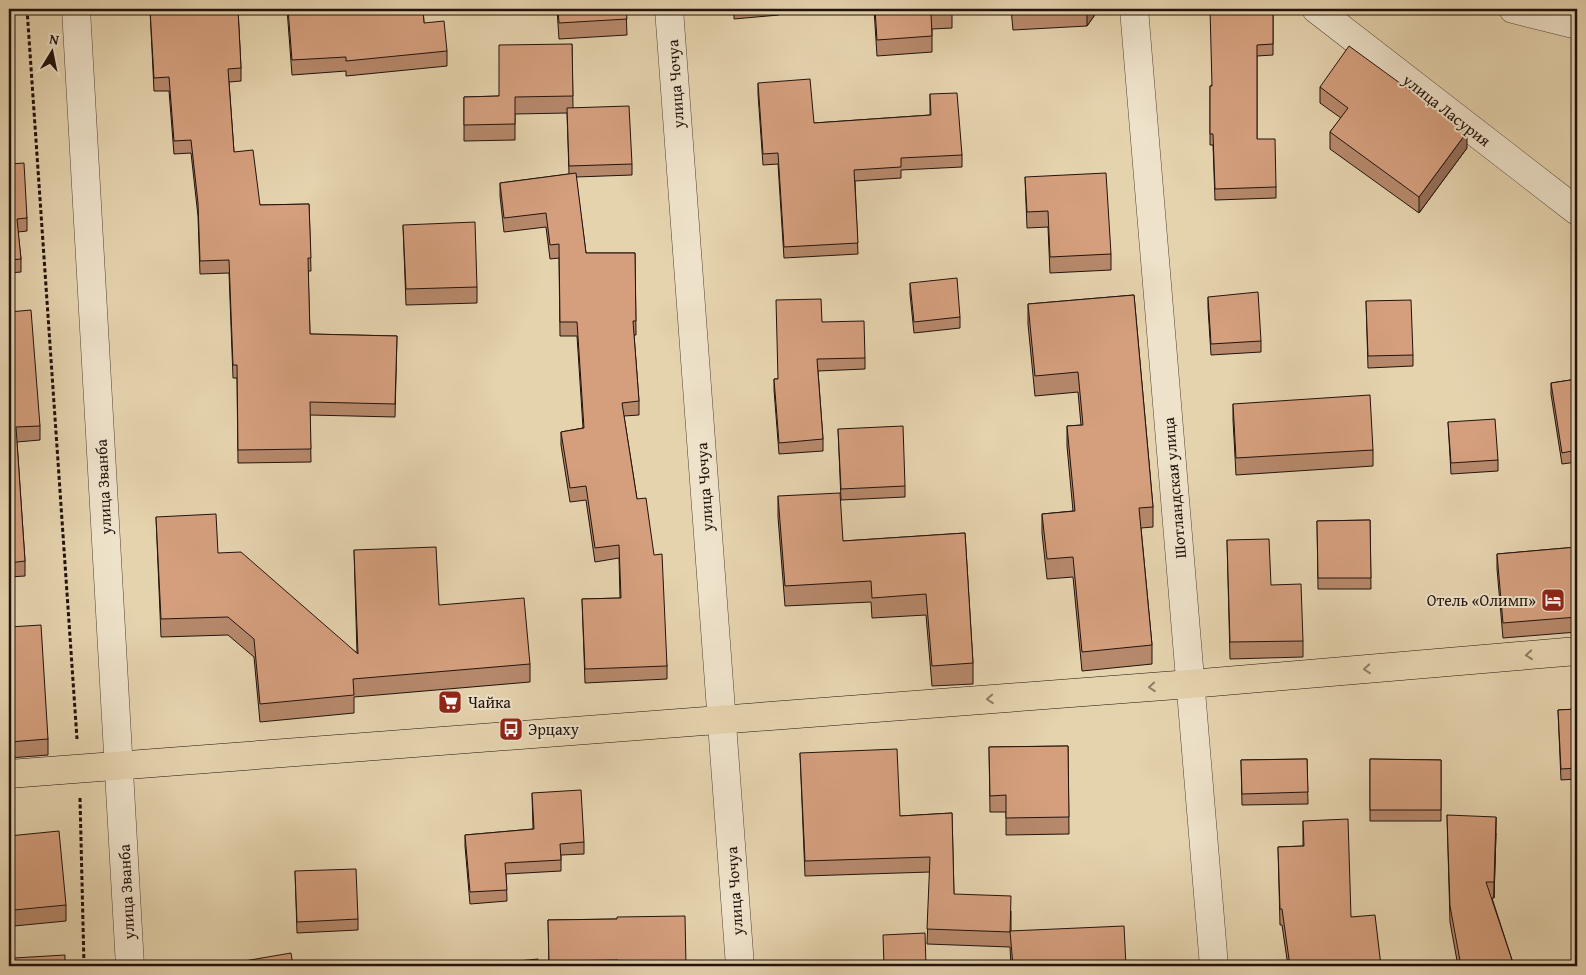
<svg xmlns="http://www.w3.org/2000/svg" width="1586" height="975" font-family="'Gentium Book Plus',serif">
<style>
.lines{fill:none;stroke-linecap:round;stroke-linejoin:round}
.minor-casing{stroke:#524234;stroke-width:29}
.highway-casing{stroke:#21120c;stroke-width:29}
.path{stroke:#21120c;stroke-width:3;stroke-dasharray:4 2.5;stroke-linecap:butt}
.minor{stroke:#eee2ca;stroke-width:28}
.highway{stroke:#e5d3ae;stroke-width:28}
.wall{fill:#b7896c;stroke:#21120c}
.shaded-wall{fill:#956f58;stroke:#21120c}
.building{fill:#d59f7e;stroke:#21120c}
.oneway{stroke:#8d7c65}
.labels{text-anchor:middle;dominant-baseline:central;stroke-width:4;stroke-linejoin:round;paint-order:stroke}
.street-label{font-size:16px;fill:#21120c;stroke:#eee2ca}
.poi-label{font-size:16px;fill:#21120c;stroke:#eee2ca;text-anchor:start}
</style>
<rect width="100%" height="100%" fill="#e5d3ae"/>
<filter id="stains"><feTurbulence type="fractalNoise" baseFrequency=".004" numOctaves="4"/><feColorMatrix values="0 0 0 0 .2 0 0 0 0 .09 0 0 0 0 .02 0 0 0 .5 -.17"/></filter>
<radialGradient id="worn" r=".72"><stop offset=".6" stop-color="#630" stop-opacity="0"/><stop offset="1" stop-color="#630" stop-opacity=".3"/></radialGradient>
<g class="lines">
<g class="minor-casing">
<path id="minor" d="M76,9L130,966
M669,9L740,966
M1134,9L1214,966
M1316,9L1577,211
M1513,9L1577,25"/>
</g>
<g class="highway-casing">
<path id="highway" d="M9,774L1190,684L1577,651"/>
</g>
<path class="path" d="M27,9L77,739
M80,798L84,966"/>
<use href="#minor" class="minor"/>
<use href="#highway" class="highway"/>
</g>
<path class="wall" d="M150,9H238L241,68V81L229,82L234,152L260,205L309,204L311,271H308L310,334L397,336L395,417L310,415L311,462L238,463L237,378H233L229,273L200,274L198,216L191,153L174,154L169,91H154Z
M287,9H423L424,23L447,51V66L346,76V71L292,75Z
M557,9H626L627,35L559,39Z
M734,9H779V15L734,19Z
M874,9H952V28L932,29V52L877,56Z
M1011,9H1099L1087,26L1013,30Z
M1273,9V55L1257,56V139L1276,187V198L1215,200L1213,145H1210V86H1211Z
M572,44L573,108L632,164V175L576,177L586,253H635L636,335H634L639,401V415L624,416L637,499L667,666V679L585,683L582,599L620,598L619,558L595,562L586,500L570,502L561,445V432L583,428L577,336H560L559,258L550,259L546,227L504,232L500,196V183L569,174L567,113L515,114V140L464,141V97L499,96Z
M758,83L814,123L930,115V94L962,155V167L901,170V178L855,181L858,254L784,258L778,164L763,165L758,94Z
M1320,87L1467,148L1419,213L1330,149V132L1341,118L1320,103Z
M9,164L27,218V231L18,232L21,259V272L9,273Z
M1025,177L1111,254V270L1050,273L1048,227L1027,228Z
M403,225L477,287V303L406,305Z
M910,283L960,317V328L914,333L910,294Z
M1134,295L1153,507V527L1141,528L1152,645V664L1082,671L1073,577L1047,579L1042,533V514L1073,511L1067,446V426L1081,425L1078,392L1035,396L1028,324V304Z
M1208,297L1261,341V352L1211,355L1208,308Z
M1366,301L1413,355V366L1368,368Z
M9,312L40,426V440L17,442L25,561V576L9,577Z
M822,322L865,358V369L818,371L823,439V451L779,454L774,390V379H778Z
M1577,379V462L1562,464L1551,394V383Z
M1233,404L1373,450V466L1236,475L1233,420Z
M1448,422L1498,460V471L1451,474Z
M838,429L905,486V497L841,500Z
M778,496L843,541L965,533L973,663V684L932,686L926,615L872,618L871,602L785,606L778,517Z
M156,517L218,553L357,653L354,550L530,664V682L354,697V713L260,722L254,657L228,635L161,637Z
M1370,520L1371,589H1318L1317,521Z
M1227,540L1303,641V657L1230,659Z
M1577,547V632L1503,638L1497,569V554Z
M9,627L48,739V755L9,758Z
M1577,709V779L1561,780L1558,710Z
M1068,746L1069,834L1006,835V812H990L989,747Z
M800,753L900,816L952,813L954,894L1011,911V931L1126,966H1011L1010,947L927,944L930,872L805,876Z
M1307,759L1308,804L1242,805L1241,760Z
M1370,759L1441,760V821H1370Z
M532,793L584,842V854L561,855V871L506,874L507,901L470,904L465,846V835L533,829Z
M1447,815L1496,833L1494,898H1492L1514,966H1458L1450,922Z
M1303,821L1351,917L1381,966H1288L1282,925H1280L1278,847L1303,846Z
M9,836L66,905V921L14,926L11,904L9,905Z
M295,871L358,919V930L297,933Z
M617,919L686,966H549L548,920Z"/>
<path class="shaded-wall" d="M1088,9H1099L1087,26V10Z
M1467,132V148L1419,213V197Z
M1496,817V833L1494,898V882Z"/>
<path class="building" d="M150,9H238L241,68L228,69L234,152L253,150L260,205L309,204L311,258H308L310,334L397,336L395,404L310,402L311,449L238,450L237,365H233L229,260L200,261L198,203L191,140L174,141L169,77L154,78Z
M288,9H423L424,23L444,21L447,51L346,61V57L292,60Z
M558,9H626L627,19L559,23Z
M875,9H952V12L931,13L932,36L877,40Z
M1012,9H1088L1087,10L1013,14Z
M1210,9H1273V44L1257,45V139H1275L1276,187L1215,189L1213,134H1210V86H1212Z
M572,44L573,96L515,97V124L464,125V97L499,96V45Z
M1349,46L1467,132L1419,197L1330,132L1348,108L1320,87Z
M810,79L814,123L931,115L930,94L957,93L962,155L901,158V167L854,170L858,243L784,247L778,153L763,154L758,83Z
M629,106L632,164L569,166L567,108Z
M24,163L27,218L17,219L21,259L9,260V164Z
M576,173L586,253H635L636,321H633L639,401L622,403L637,499L646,498L654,555L662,554L667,666L585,669L582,599L621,598L619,545L595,548L586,486L570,488L561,432L584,428L577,322H560L559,244L550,245L546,213L504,218L500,183Z
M1106,173L1111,254L1050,257L1048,211L1027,212L1025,177Z
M475,222L477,287L406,289L403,225Z
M957,278L960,317L914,322L910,283Z
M1258,292L1261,341L1211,344L1208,297Z
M1134,295L1153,507L1139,508L1152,645L1082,652L1073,557L1047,559L1042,514L1075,511L1067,426L1083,425L1078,372L1035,376L1028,304Z
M821,299L822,322L864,321L865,358L817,359L823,439L779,443L774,379H778L776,300Z
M1411,300L1413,355L1368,356L1366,301Z
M31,310L40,426L16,427L25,561L9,563V312Z
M1577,379V450L1562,453L1551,383Z
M1370,395L1373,450L1236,458L1233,404Z
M1495,419L1498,460L1451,463L1448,422Z
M903,426L905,486L841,489L838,429Z
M840,493L843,541L965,533L973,663L932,666L926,594L872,598L871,581L785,586L778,496Z
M216,514L218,553L241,552L358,654L354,550L436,547L439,605L524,598L530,664L353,679L354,695L260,704L254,639L228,617L161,619L156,517Z
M1370,520L1371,578H1318L1317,521Z
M1269,539L1271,585L1301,584L1303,641L1230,642L1227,540Z
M1577,547V617L1503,623L1497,554Z
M41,625L48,739L9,742V627Z
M1577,709V768L1561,769L1558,710Z
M1068,746L1069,817L1006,818V795L990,796L989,747Z
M897,749L900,816L952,813L954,894L1011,896L1010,932L927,929L930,857L805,861L800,753Z
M1307,759L1308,792L1242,794L1241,760Z
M1370,759L1441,760V810H1370Z
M581,790L584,842L560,844L561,860L505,863L507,890L470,892L465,835L534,829L532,793Z
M1447,815L1496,817L1494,882H1486L1514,966H1461L1450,906Z
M1348,819L1351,917L1375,915L1381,966H1290L1282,909H1280L1278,847L1304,846L1303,821Z
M59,831L66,905L14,910L11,888H9V836Z
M356,869L358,919L297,922L295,871Z
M685,916L686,966H618V960L549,961L548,920L617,919V917Z
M1124,926L1126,966H1013L1010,931Z
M925,933L926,966H884L883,935Z
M291,953L293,966H215Z
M65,955V966H15L14,958Z
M538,959V966H488V964Z"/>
<defs><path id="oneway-chevron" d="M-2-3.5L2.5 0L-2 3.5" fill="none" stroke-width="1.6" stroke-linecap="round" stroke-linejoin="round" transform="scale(1.25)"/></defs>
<g class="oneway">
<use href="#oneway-chevron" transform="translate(1529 655) rotate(175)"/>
<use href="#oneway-chevron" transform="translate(1367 669) rotate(175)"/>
<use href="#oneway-chevron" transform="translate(1152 687) rotate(176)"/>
<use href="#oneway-chevron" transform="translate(990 699) rotate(176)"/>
</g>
<defs>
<g id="hotel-square" transform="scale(1.25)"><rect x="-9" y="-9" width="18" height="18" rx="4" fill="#8f2418" stroke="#eee2ca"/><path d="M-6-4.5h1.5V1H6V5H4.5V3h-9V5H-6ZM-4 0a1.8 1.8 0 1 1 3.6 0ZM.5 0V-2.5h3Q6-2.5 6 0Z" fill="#fff"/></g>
<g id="supermarket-square" transform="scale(1.25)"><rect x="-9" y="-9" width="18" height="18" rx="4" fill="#8f2418" stroke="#eee2ca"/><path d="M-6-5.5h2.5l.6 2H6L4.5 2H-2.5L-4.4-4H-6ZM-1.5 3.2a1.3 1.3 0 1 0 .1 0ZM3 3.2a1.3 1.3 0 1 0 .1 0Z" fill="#fff"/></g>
<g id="bus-square" transform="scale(1.25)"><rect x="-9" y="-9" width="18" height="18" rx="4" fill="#8f2418" stroke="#eee2ca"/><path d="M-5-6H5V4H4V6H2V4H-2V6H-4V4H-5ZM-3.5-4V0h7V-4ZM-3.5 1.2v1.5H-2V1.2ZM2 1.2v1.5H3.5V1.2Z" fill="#fff"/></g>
</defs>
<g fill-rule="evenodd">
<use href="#hotel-square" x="1553" y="600"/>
<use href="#supermarket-square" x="450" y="702"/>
<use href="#bus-square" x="511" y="729"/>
</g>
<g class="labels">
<g class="street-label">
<text transform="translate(675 84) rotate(-94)">улица Чочуа</text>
<text transform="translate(1447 110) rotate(38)">улица Ласурия</text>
<text transform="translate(103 487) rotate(-93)">улица Званба</text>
<text transform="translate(704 487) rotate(-94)">улица Чочуа</text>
<text transform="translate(1174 488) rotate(-95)">Шотландская улица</text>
<text transform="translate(734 891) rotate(-94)">улица Чочуа</text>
<text transform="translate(126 892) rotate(-93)">улица Званба</text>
</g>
<g class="poi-label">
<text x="1536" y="600" text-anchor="end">Отель «Олимп»</text>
<text x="468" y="702">Чайка</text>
<text x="528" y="729">Эрцаху</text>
</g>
</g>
<rect width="1586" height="975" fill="none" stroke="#e5d3ae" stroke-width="30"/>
<rect x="10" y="10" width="1566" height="955" fill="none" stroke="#21120c" stroke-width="2.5"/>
<rect x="15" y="15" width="1556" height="945" fill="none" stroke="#21120c"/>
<g transform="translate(52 52) rotate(10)" stroke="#eee2ca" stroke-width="4" paint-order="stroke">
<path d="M0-4L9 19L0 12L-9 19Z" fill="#21120c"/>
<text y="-8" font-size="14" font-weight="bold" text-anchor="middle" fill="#21120c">N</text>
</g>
<rect width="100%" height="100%" filter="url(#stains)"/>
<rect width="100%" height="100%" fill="url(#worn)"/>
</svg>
